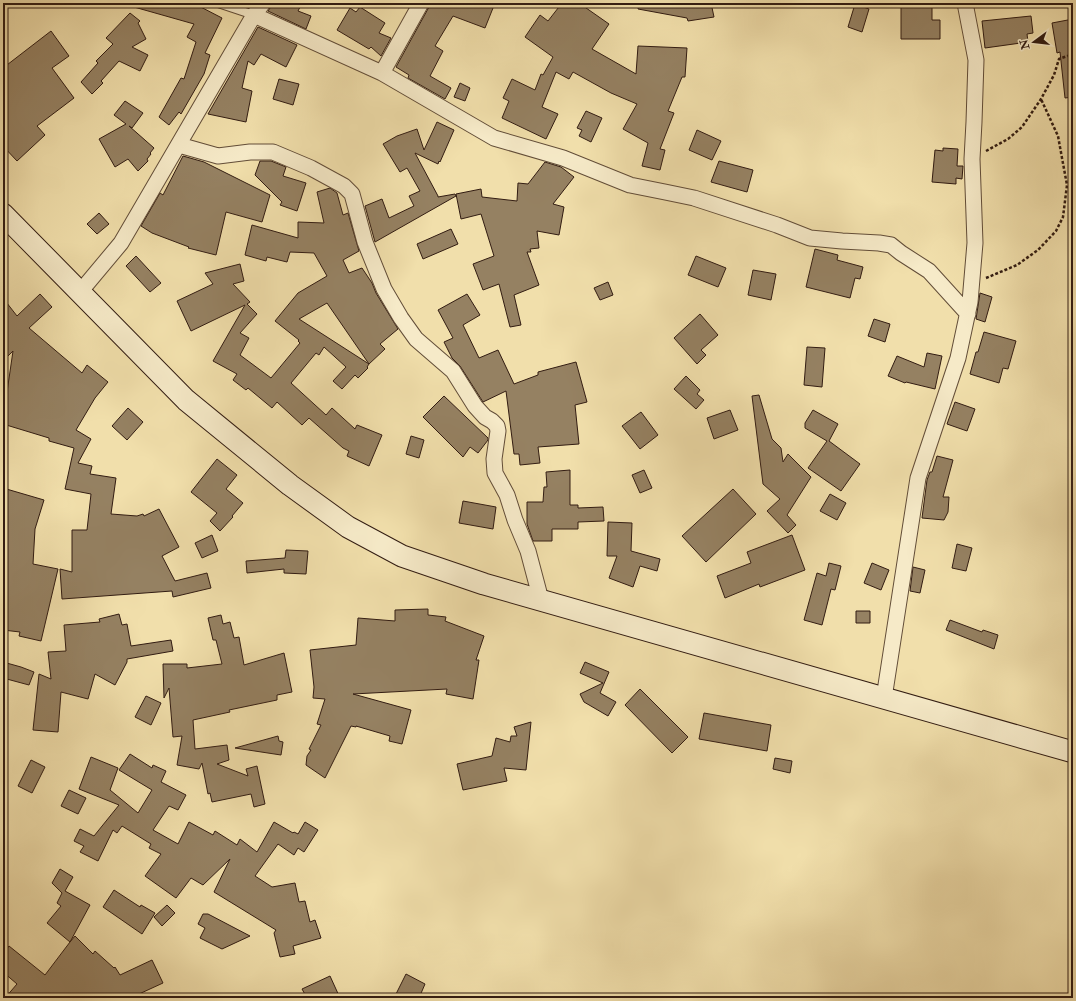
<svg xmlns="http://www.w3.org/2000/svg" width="1076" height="1001" font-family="'IM FELL Double Pica',serif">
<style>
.building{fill:#958162;stroke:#321c12}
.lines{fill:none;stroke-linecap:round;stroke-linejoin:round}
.lane-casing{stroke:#624d38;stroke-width:10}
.street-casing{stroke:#624d38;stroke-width:17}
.secondary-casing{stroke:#321c12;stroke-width:23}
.path{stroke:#321c12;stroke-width:2.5;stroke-dasharray:3 2;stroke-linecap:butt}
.lane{stroke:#f6eac8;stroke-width:8}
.street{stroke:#f6eac8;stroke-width:15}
.secondary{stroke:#f6eac8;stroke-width:21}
</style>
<rect width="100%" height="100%" fill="#f1dfab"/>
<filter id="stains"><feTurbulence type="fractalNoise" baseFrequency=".005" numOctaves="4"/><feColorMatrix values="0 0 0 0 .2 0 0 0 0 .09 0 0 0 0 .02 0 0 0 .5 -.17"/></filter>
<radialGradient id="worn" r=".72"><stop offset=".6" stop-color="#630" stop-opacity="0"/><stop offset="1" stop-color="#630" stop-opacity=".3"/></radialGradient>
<path class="building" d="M134,3H193L222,18L205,53L210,55L204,74L181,114L179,112L169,125L159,117L181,78L184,79L196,42L187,37L194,24L134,7Z
M272,3H302L298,11L311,16L306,29L268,11L270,8Z
M430,3H495L485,28L453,16L435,46L443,51L430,76L451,88L445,99L408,78L409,75L396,67L429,7Z
M562,3H579L609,24L592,49L636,74L638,46L687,48L685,77H682L668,111L674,113L660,149L665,150L660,170L642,166L648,143L623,129L637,104L611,93L573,72L569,79L556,72L542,107L558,114L546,139L502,118L509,101L503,98L512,79L535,90L541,74L543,75L553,57L525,37L540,15L548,21Z
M639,3H711L714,17L688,21L687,18L638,9Z
M901,3H932V20H940V39H901Z
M855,4L869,9L862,32L848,27Z
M360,7L385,23L379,33L391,38L381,56L371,47L369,49L337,30L350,8L356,12Z
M130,13L140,21L138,23L146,39L132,47L148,55L140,71L119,61L101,81L103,83L92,94L81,82L98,63L96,61L113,44L106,38Z
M1031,16L1033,33L1027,34L1028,42L985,48L982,21Z
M1073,19V97L1065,98L1060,52L1057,53L1052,23Z
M258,27L297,45L286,67L261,54L254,65L248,61L242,88L252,91L246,122L208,114Z
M51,31L69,56L52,68L74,98L37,126L45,135L17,161L3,146V68Z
M279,79L299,84L293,105L273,99Z
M460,83L470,88L465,101L454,97Z
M125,101L143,113L132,128L129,126L154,148L150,153L151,154L147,159L148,161L138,171L128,159L115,167L99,139L126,124L114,115Z
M586,111L602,118L591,142L579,136L582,130L577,128Z
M437,122L454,130L440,162L439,161L438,164L415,153L438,196V197L455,194L456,196L375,242L365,206L382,199L389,218L414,206L409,196L420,191L407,168L400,172L383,144L397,136L417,129L424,150Z
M697,130L721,141L712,160L689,150Z
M943,148L958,149L957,166H963L962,179L956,178V184L932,182L935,150L943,151Z
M183,156L204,162L270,195L262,222L226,212L216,255L188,248L189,247L152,233L141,226L160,193L163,195Z
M260,161H271L286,167L283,176L306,183L297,211L280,205L282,202L255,175Z
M719,161L753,170L747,192L711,182Z
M545,162L561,167L574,177L553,204L564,207L559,235L537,231L539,248L530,249L531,252H527L539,285L514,295L521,325L510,327L499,284L483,290L473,264L494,256L481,214L461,219L456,194L481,189L482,197L517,201L518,183L528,184Z
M330,188L337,193L343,215L348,213L359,251L343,260L349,273L362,268L372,283L376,293L398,329L380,344L385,349L369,364L327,303L299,319L369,364L367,367L368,368L358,378L355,375L342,389L333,381L346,367L324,347L319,355L316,353L291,383L326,415L332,408L355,429L357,425L382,435L369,466L347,456L349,451L343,448L309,418L302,425L277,402L272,408L248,388L246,390L233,380L237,374L213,361L245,305L191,331L177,301L213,284L205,273L240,264L244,281L233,284L250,302L247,304L257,314L240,333L249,338L240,355L271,378L300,343L298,341L299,340L275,321L298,293L327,276L314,253L290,252L287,262L267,257L266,261L245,255L252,225L298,238V222L324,223L317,192Z
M99,213L109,224L97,234L87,224Z
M451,229L458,244L423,259L417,244Z
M815,249L838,255L837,260L863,267L860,279L855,278L850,298L806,287Z
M136,256L161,283L150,292L126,266Z
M696,256L726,268L718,287L688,275Z
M753,270L776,274L771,300L748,295Z
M608,282L613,295L600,300L594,288Z
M980,293L992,297L985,322L976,319Z
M40,294L52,307L29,328L82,373L87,365L108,382L95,398L76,430L91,439L78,463L92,466L90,474L116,478L111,514L137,516L143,514L144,516L159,509L179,547L162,556L175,581L207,573L211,588L173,597L172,591L62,599L60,569L72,572V530H87L91,494L65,489L74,448L49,441V438L3,424V398L6,399L13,351L3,361V298L17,316Z
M467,294L480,315L463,325L479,358L498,350L514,384L538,375V372L576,362L587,402L575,405L579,444L538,447L540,463L520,465L519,454H514L506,391L483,402L460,366L452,358L444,342L453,338L438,310Z
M700,314L718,335L701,350L706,355L697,364L674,338Z
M874,319L890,324L885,342L868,336Z
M984,332L1016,341L1008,369L1003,368L999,383L970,374L976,352H978Z
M807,347L825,348L822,387L804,385Z
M927,353L942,356L935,389L906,382L905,383L888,376L897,356L924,367Z
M686,376L700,390L697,394L704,400L696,409L674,389Z
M759,395L772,439L781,448L783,462L788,454L811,477L787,515L796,525L788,533L767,511L780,499L763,484L752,396Z
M444,396L488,438V440L478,453L470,447L463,457L423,417Z
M955,402L975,409L967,431L947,424Z
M128,408L143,422L127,440L112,426Z
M730,410L738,430L714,439L707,418Z
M813,410L838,424L829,441L860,464L841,491L808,468L827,441L805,428V423Z
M641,412L658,435L640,449L622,426Z
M411,436L424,440L419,458L406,454Z
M937,456L953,460L943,497H949L948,512L944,520L922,518L927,480L930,472H932Z
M217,459L237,475L226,489L243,503L232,516L233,517L220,531L210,521L217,513L191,492Z
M570,470V505H578V508L603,507L604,521L578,522V529H552V541H533L527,524V502H543L544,487H547L546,472Z
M644,470L652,488L640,493L632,475Z
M3,488L44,500L35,529L33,564L58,569L41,641L19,636L20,632L3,630V618L4,607H3V585L5,586L6,567V550H3Z
M733,489L756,514L706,562L682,536Z
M830,494L846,503L837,520L820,511Z
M463,501L496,507L493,529L459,523Z
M608,522L632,523L631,551L660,559L657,571L640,566L633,587L609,578L617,556H607Z
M212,535L218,551L202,558L195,543Z
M792,535L805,570L760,587L759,584L725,598L717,576L751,563L747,552Z
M957,544L972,548L966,571L952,568Z
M286,550L308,551L306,574L284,573V569L247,573L246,561L285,558Z
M829,563L841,566L835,590L831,589L822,625L804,620L817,573L826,576Z
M872,563L889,570L881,590L864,583Z
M913,567L925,570L920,593L910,591Z
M428,609V615L446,617L445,621L484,636L476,660H479L473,699L446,694L447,689L353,694L411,710L402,744L389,741L390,736L356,726V727L351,726L325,778L306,765L307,756L311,750L309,749L321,725L317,724L325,699L313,698L314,687L310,650L356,645L358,618L395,621V610Z
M856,611H870V623H856Z
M119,614L122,625L127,624L131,646L171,640L173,651L127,659V662L115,685L95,674L88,699L61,692L58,732L33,730L39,674L51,679L48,652L66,651L64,625L100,622L99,619Z
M221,615L223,624L230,622L234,638L239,637L244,665L284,653L292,692L277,695V700L229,710L230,712L193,720L195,749L227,745L229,760L217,764L248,776L246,769L257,766L265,804L254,807L251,794L212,802L210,793L208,794L202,763L199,769L177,765L182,736L173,737L169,688L164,698L163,664H187V668L222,664L216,640H213L208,618Z
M950,620L982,632L983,630L998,635L994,649L946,630Z
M3,662L21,667L34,672L29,685L3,678Z
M585,662L609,672L600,693L616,702L608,716L584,702L580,694L603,683L580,673Z
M640,689L688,737L672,753L625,705Z
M146,696L161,703L151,725L135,717Z
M704,713L771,725L767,751L699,739Z
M531,722L526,770L504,768L507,781L463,790L457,764L492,756L496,738L510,742L511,736H517L514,727Z
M278,736L279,741L283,742L281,755L235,748Z
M130,754L152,768L153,765L166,771L161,782L186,795L178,810L169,806L153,830L178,844L189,822L213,835L215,831L237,845L240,839L257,852L274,822L293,833L294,832L298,834L305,822L318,830L304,852L298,848L294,855L278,844L255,876L272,887L295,883L299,902L305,901L310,922L315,920L321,938L293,946L295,954L280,957L274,933L276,930L214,892L230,859L203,885L191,878L176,898L145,876L161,854L149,848L151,844L122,826L117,833L113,830L98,861L80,852L84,846L74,841L80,829L94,836L119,805L79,789L91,757L118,768L110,790L138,813L152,790L119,770Z
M775,758L792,761L790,773L773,769Z
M31,760L45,767L32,793L18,786Z
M69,790L86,798L78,814L61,806Z
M60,869L73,877L65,891L90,905L70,942L75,936L93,954L95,951L114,968L115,967L120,975L152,960L163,983L139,994L142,998H5L17,984L3,972V954L9,946L45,975L70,942L47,923L61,906L57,903L62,893L52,883Z
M114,890L140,907L141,905L155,913L142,934L103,907Z
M167,905L175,913L162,926L154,917Z
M203,914H208L250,936L222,949L200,938L205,928L198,924Z
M406,974L425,984L419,998H394Z
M330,976L340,998H307L302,989Z"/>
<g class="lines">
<g class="lane-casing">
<path id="lane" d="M218,3L254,15"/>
</g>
<g class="street-casing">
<path id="street" d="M254,15L382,73L494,138L563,158L630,185L665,192L694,198L777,225L810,238L842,241L879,243L891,245L901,253L929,271L968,314
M382,73L421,3
M179,145L218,156L250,152H273L311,168L344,186L352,194L365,242L384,289L401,318L416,339L453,371L475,406L485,417L492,421L497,426L498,431L494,459L495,473L507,495L515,520L528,551L541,600
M80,292L121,243L254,15L263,3
M884,698L918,478L958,358L970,302L975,243L972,159L974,122L976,60L965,3"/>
</g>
<g class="secondary-casing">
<path id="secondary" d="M3,214L186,400L290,485L348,527L402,556L484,584L1073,752"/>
</g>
<path class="path" d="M986,151L1008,139L1022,127L1041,99L1054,75L1059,59L1073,54
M986,278L1017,265L1038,250L1056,231L1063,217L1067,185L1062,158L1058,136L1041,99"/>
<use href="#lane" class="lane"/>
<use href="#street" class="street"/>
<use href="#secondary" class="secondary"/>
</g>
<rect width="1076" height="1001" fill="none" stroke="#f1dfab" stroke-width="16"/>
<rect x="4" y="4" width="1068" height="993" fill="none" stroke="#321c12" stroke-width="2"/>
<rect x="8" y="8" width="1060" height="985" fill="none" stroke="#321c12"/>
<g transform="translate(1034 42) rotate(255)" stroke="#f6eac8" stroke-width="3" paint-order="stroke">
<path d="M0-3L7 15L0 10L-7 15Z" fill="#321c12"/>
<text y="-6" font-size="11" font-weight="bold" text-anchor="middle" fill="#321c12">N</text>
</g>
<rect width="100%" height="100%" filter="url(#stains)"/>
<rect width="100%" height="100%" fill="url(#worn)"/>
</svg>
